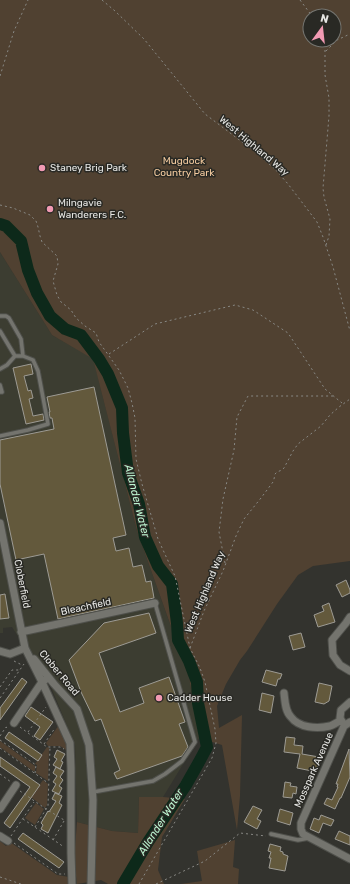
<svg xmlns="http://www.w3.org/2000/svg" width="350" height="884" font-family="Rubik,sans-serif">
<style>
.built{fill:#3c3d31}
.green{fill:#504131;fill-rule:evenodd}
.lines{fill:none;stroke-linecap:round;stroke-linejoin:round}
.river{stroke:#0d291a;stroke-width:12}
.building{fill:#63593c;stroke:#9d9b94}
.service-casing{stroke:#4f504b;stroke-width:5.5}
.minor-casing{stroke:#4f504b;stroke-width:9}
.path{stroke:#888884;stroke-width:1;stroke-dasharray:2 3;stroke-linecap:butt}
.service{stroke:#74746e;stroke-width:3.5}
.minor{stroke:#74746e;stroke-width:7}
.poi-dot{fill:#f19ab3;stroke:#292924;stroke-width:1.5}
.labels{text-anchor:middle;dominant-baseline:central;stroke-width:3;stroke-linejoin:round;paint-order:stroke}
.street-label{font-size:10px;fill:#e6e6e3;stroke:#292924}
.park-label{font-size:10px;fill:#f4cb9f;stroke:#292924}
.poi-label{font-size:10px;fill:#e6e6e3;stroke:#292924;text-anchor:start}
.water-label{font-size:11px;font-style:italic;fill:#bcf4d0;stroke:#292924}
</style>
<rect width="100%" height="100%" fill="#33332e"/>
<path class="built" d="M0,252L52,335L93,358L137,531L189,677L199,738L163,797H139L138,833L112,831L77,822L75,745L51,687L12,627L3,628V633H0Z"/>
<path class="green" d="M0,0H350V561L313,566L298,575L277,604L247,651L240,660L226,684L217,706L219,728L242,715L240,796L237,830L222,745L199,738L189,677L137,531L93,359L52,335L0,252ZM310,16H334V40H310Z
M59,725L68,746V751L60,746H48L46,743Z
M0,741L35,766V771H33L0,747Z
M47,747L49,748L48,781L36,773L37,765L35,764Z
M43,780L48,784L47,805L45,808L31,797Z
M139,797H163L185,799L162,837L158,870L164,884H108L101,880L77,884L74,860L77,822L112,831L138,833Z
M36,803L44,809L35,825L25,818Z
M235,840L233,867L239,869L238,884H181L202,881L197,851Z
M0,841L6,846L10,842L57,875L69,877V884H0Z"/>
<g class="lines">
<path class="river" d="M0,224L6,226L21,241L28,270L37,293L50,316L65,329L81,335L99,359L108,374L122,408L123,433L128,473L139,504L145,537L158,566L172,584L177,623L178,640L189,661L197,682L198,703L207,747L199,762L186,785L148,842L123,884"/>
</g>
<path class="building" d="M31,364L33,374L24,376L28,391L31,390L33,398L29,399L33,416L43,414L44,420L26,424L13,368Z
M94,387L126,535L113,538L116,551L129,548L133,567L142,565L146,582L151,581L154,598L58,619L44,554L16,560L0,484V440L54,429L52,418H50L49,412H50L47,397Z
M346,580L350,590V593L342,597L336,585Z
M5,594L9,618L0,619V595Z
M329,603L335,622L318,627L314,615L324,611L322,606Z
M149,613L156,633L99,653L120,712L144,703L139,688L169,677L185,722L179,724L188,747L182,756L117,779L114,773L120,770L101,719L95,721L81,692L69,660L104,623Z
M301,633L305,647L293,650L289,636Z
M266,670L282,674L280,679H278L276,686L262,682Z
M22,678L27,682L0,720V708Z
M319,683L332,686L329,701L324,704L315,702Z
M262,693L274,696L271,713L259,710Z
M31,707L53,722L40,740L34,736L40,727L25,716Z
M9,732L42,755L38,761L5,738Z
M286,737L295,738L294,745L303,746L302,754L319,757L317,772L297,768L300,754L284,752Z
M349,749L350,777L341,798H340L335,809L324,804L327,798L332,800L338,787H337L338,784H336Z
M57,750L65,754L61,761L63,762L60,769L53,765L57,759L54,757Z
M0,757L40,785L10,828L4,823L30,787L0,766Z
M56,767L64,771L60,777L63,780L59,786L62,788L59,794L52,791L56,784L53,782L57,776L53,773Z
M285,782L291,783L290,786L297,787L296,794L293,793L292,798L283,797Z
M55,793L62,796L59,803L62,805L48,833L41,829L43,825L41,823L48,811L49,812L56,801L52,799Z
M253,806L262,810L257,819L261,821L257,829L244,822Z
M280,809L293,813L290,825L277,821Z
M321,815L334,820L331,826L323,823L319,833L310,829L314,818L319,820Z
M339,831L350,836V845L335,839Z
M23,833L64,862L59,868L18,839Z
M270,844L281,847L280,851L283,852V854L288,856L285,871L269,868L271,858H269L271,852L268,851Z"/>
<g class="lines">
<g class="service-casing">
<path id="service" d="M0,316H6L9,318L21,339L23,356
M0,331L15,356
M0,369L7,365L15,356H23L33,360L38,371L48,424L28,430L0,436
M0,385L2,392H0
M93,792L153,781L165,774L182,761L195,742L155,603
M271,834L298,840L309,838"/>
</g>
<g class="minor-casing">
<path id="minor" d="M0,523L25,648L42,682L70,743L71,768V853L72,884
M350,617L346,623L332,640L333,655L340,665L350,671
M21,632L155,603
M0,651L10,654L25,648
M34,659L54,684L77,709L89,745L93,800L91,884
M284,693C285,701 285,711 291,717C299,728 317,729 330,726C333,725 338,722 341,720
M350,722L344,726L301,823V829L303,834L350,859
M14,723L42,682L45,680
M343,723L340,718L341,710L350,702
M0,809L16,785
M0,836L8,841"/>
</g>
<path class="path" d="M102,0L115,11L144,39L205,114L254,151L275,169L288,184L317,222L323,237L333,267L350,331
M300,0L312,16
M325,40V75L329,98V116L323,188L324,197L330,219L329,236L326,245
M326,51L337,40L350,34
M0,76L14,31L28,0
M0,205L13,208L30,215L36,221L38,227L40,236L42,242L57,256L58,264L53,281L57,295L61,302L71,310L76,318L85,326L96,333L99,342L119,370L128,388L132,403L135,418L136,459L142,484L158,539L175,576L190,648L200,668L205,682L215,729L216,743L212,758L139,884
M109,354L155,324L235,305L253,310L288,333L325,389L342,403
M225,563L219,532L223,499L234,450L237,417L248,396H333
M190,648L204,611L223,571L236,536L244,519L261,498L273,482L274,479L275,474L277,472L282,470L284,468L293,451L298,444L321,426L330,415L339,407L350,399
M14,661L22,665
M0,687L12,670H19
M0,698L24,664
M20,727L47,747H60L64,749
M28,732L46,707
M0,736L6,727L9,729
M0,740L36,765L35,773
M44,744L55,728
M0,748L48,783
M0,774L11,782
M20,791L46,809L64,820
M23,819L64,847
M35,827L48,806L50,747
M11,836L34,802
M53,840L64,821
M14,843L58,874H65
M0,877L21,884
M156,884L205,861L240,833L266,836"/>
<use href="#service" class="service"/>
<use href="#minor" class="minor"/>
</g>
<g class="poi-dot">
<circle cx="42" cy="168" r="4"/>
<circle cx="50" cy="209" r="4"/>
<circle cx="159" cy="698" r="4"/>
</g>
<g class="labels">
<g class="street-label">
<text transform="translate(254 146) rotate(40)">West Highland Way</text>
<text transform="translate(22 584) rotate(79)">Cloberfield</text>
<text transform="translate(205 592) rotate(-67)">West Highland Way</text>
<text transform="translate(86 607) rotate(-12)">Bleachfield</text>
<text transform="translate(59 673) rotate(50)">Clober Road</text>
<text transform="translate(314 770) rotate(-66)">Mosspark Avenue</text>
</g>
<g class="park-label">
<text x="184" y="161">Mugdock<tspan x="184" dy="12">Country Park</tspan></text>
</g>
<g class="poi-label">
<text x="50" y="168">Staney Brig Park</text>
<text x="58" y="203">Milngavie<tspan x="58" dy="12">Wanderers F.C.</tspan></text>
<text x="167" y="698">Cadder House</text>
</g>
<g class="water-label">
<text transform="translate(137 501) rotate(76)">Allander Water</text>
<text transform="translate(161 822) rotate(-58)">Allander Water</text>
</g>
</g>
<g transform="translate(322 28) rotate(15)"><circle r="19" fill="#292924" stroke="#757570"/>
<path d="M0-3L7 15L0 10L-7 15Z" fill="#f19ab3"/>
<text y="-6" font-size="11" font-weight="bold" text-anchor="middle" fill="#e6e6e3">N</text>
</g>
</svg>
